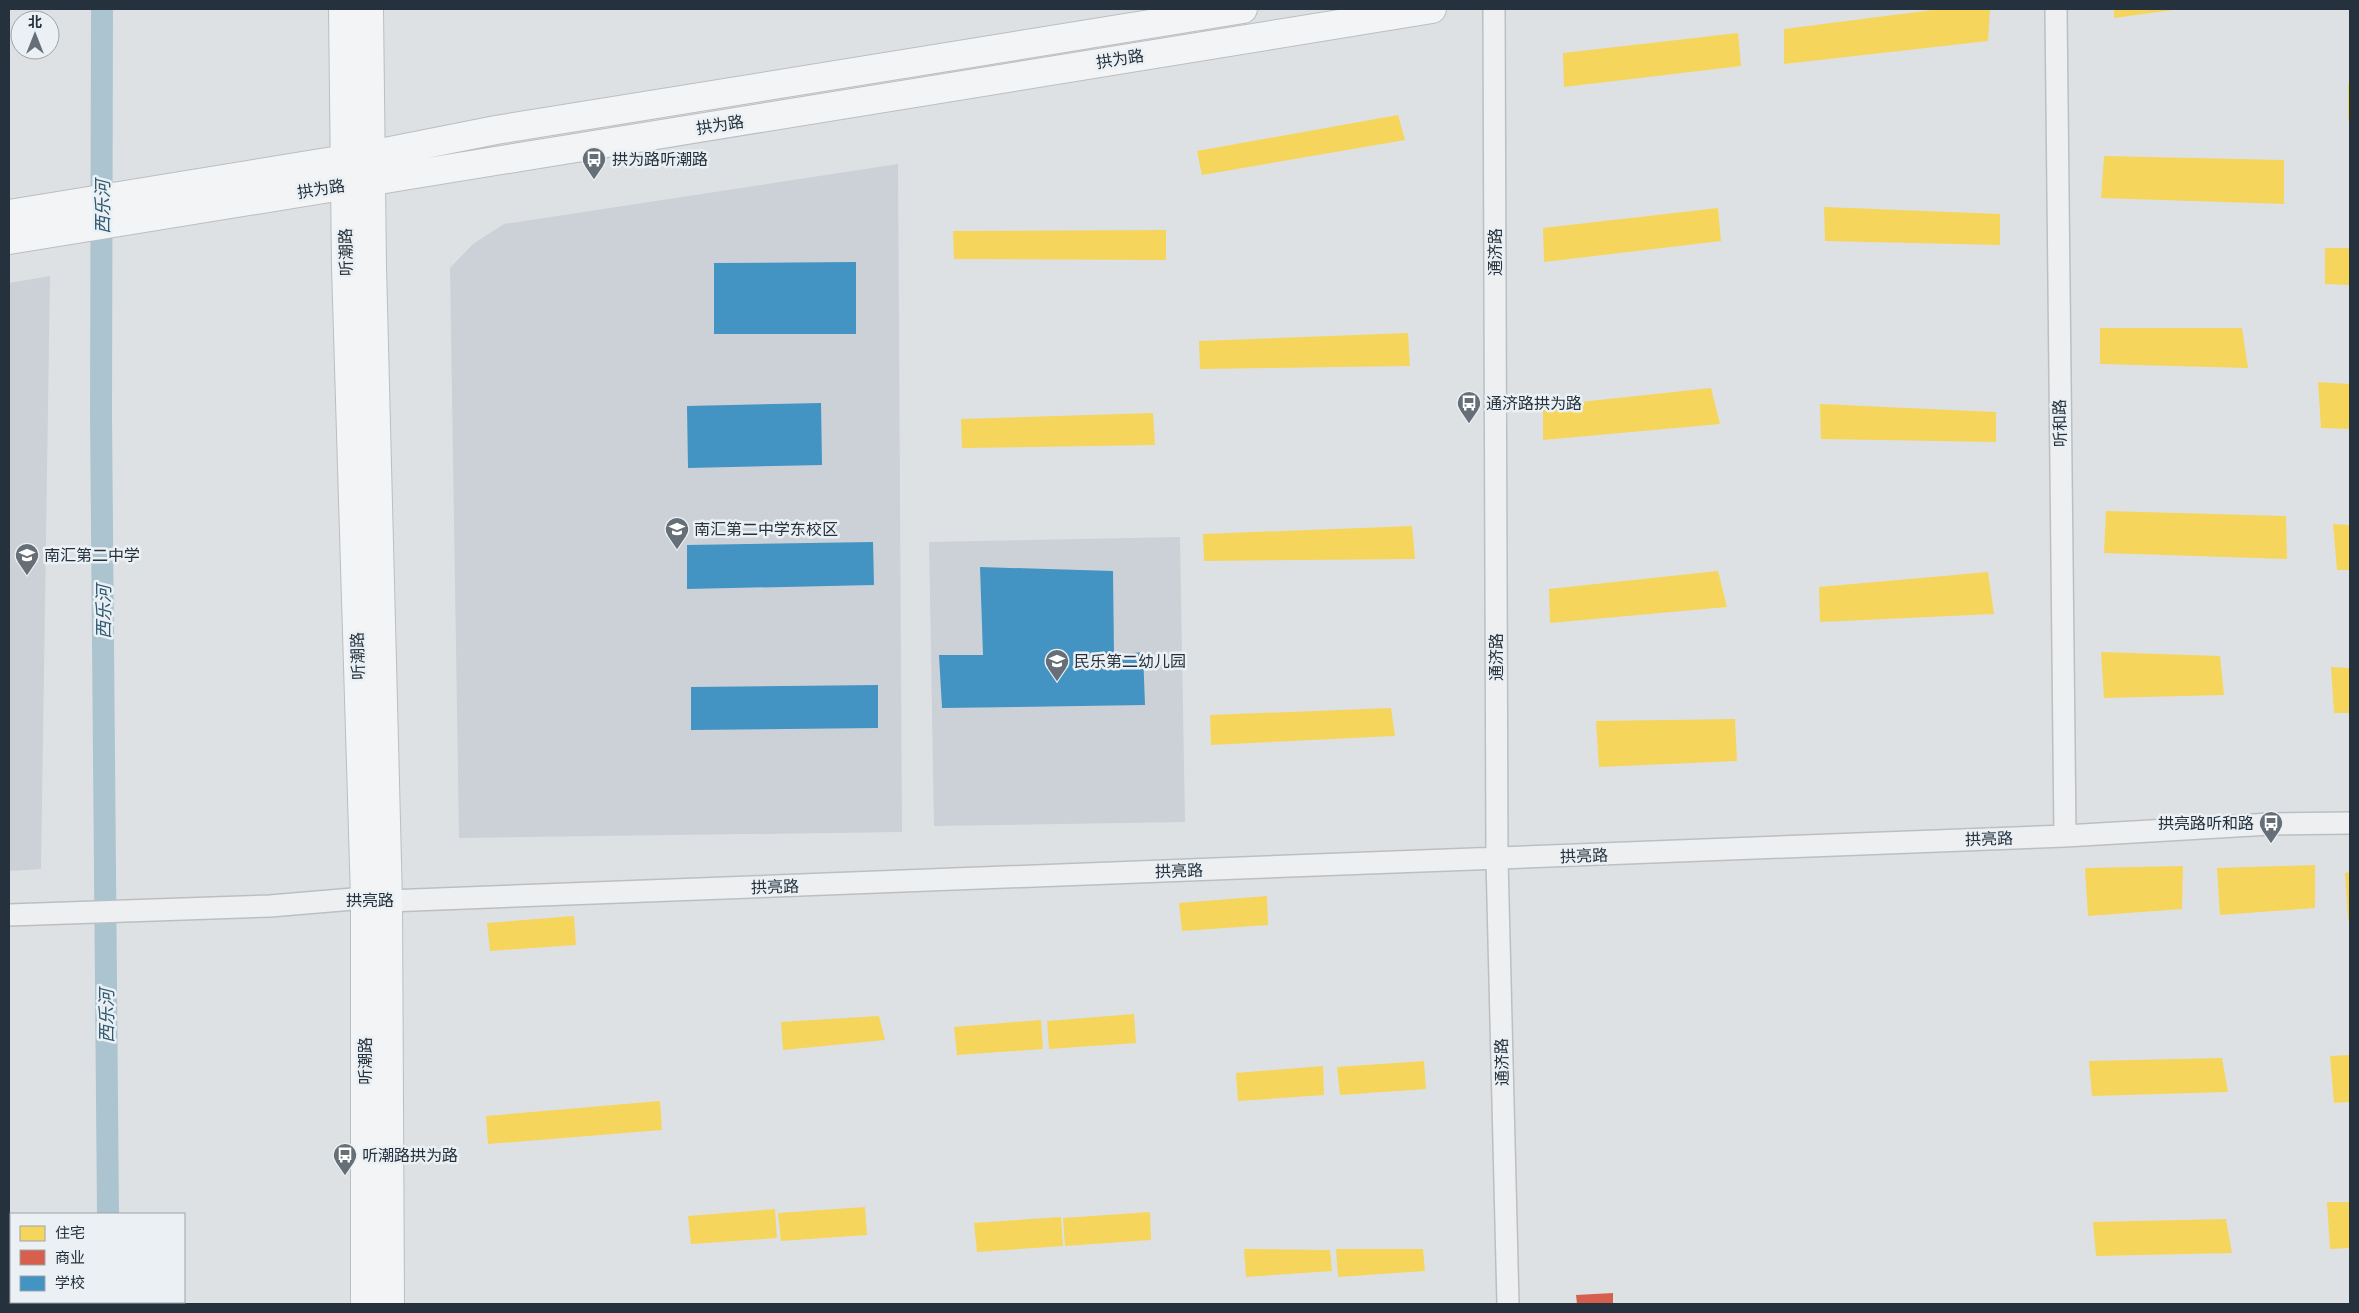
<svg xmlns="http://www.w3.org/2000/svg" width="2359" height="1313" font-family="'DejaVu Sans','Noto Sans SC',sans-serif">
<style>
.built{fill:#ccd1d7}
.homes{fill:#f6d55c}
.shops{fill:#d6604d}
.schools{fill:#4393c3}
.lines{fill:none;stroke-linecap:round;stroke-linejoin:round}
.canal{stroke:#abc4d0;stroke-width:22}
.minor-casing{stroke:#bcbfc2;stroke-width:24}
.major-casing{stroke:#babec2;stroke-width:30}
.minor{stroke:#edeff1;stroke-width:21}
.major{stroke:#f2f4f5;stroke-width:28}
.labels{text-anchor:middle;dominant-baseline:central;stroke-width:5;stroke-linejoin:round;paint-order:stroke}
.street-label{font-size:16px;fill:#25323d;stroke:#ebf0f4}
.poi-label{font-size:16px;fill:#25323d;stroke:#ebf0f4;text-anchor:start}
.water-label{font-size:18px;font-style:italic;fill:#2f5871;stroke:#ebf0f4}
</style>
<rect width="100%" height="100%" fill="#dee1e4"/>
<path class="built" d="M898,164L902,832L459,838L450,268L473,244L504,224Z
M50,276L41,869L9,871V283Z
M1180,537L1185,822L934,826L929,542Z"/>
<path class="homes" d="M1940,9H1990L1988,41L1784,64V29Z
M2114,9H2173V10L2114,18Z
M1738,33L1741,66L1564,87L1563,53Z
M2348,83H2350V120H2348Z
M1398,115L1405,140L1202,175L1197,151Z
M2104,156L2284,160V204L2101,198Z
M1824,207L2000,214V245L1825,241Z
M1718,208L1721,241L1544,262L1543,228Z
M1166,230V260L954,259L953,231Z
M2325,248H2350V285L2325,284Z
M2100,328H2242L2248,368L2100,364Z
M1408,333L1410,366L1200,369L1199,341Z
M2318,382L2350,384V429L2321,428Z
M1711,388L1720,424L1543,440V406Z
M1820,404L1996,412V442L1821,439Z
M1153,413L1155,445L962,448L961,419Z
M2106,511L2286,516L2287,559L2104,553Z
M2333,524L2350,525V570H2337Z
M1412,526L1415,559L1204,561L1203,534Z
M1718,571L1727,607L1550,623L1549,589Z
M1988,572L1994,614L1820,622L1819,587Z
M2101,652L2220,656L2224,695L2104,698Z
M2331,667L2350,668V713H2334Z
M1391,708L1395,736L1211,745L1210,715Z
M1735,719L1737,761L1599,767L1596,721Z
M2315,865V908L2220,915L2217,868Z
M2183,866L2182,909L2088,916L2085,868Z
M2350,872V920H2348L2345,873Z
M1267,896L1268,925L1182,931L1179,903Z
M574,916L576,945L490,951L487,923Z
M1134,1014L1136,1043L1049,1049L1047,1021Z
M879,1016L885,1040L783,1050L781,1022Z
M1041,1020L1043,1049L957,1055L954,1027Z
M2350,1055V1102L2334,1103L2330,1056Z
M2222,1058L2228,1092L2092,1096L2089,1061Z
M1424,1061L1426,1089L1340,1095L1337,1067Z
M1323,1066L1324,1095L1238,1101L1236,1073Z
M660,1101L662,1130L488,1144L486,1116Z
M2327,1202H2350V1248L2330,1249Z
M865,1207L867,1235L781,1241L778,1213Z
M775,1209L777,1238L691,1244L688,1216Z
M1150,1212L1151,1240L1065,1246L1063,1218Z
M1061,1217L1063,1246L977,1252L974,1223Z
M2226,1219L2232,1253L2096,1256L2093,1222Z
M1244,1249L1330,1250L1332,1271L1246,1277Z
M1336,1249H1423L1425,1271L1338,1277Z"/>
<path class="shops" d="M1613,1293V1304H1577L1576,1295Z"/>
<path class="schools" d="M856,262V334H714V263Z
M821,403L822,465L688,468L687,406Z
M873,542L874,585L687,589V545Z
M980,567L1113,571L1114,655L1143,652L1145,705L942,708L939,655H983Z
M878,685V728L691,730V687Z"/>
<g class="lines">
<path class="canal" d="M102,9L101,414L108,1214
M109,1302V1304"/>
<g class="minor-casing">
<path id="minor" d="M1494,9L1497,859L1508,1304
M2056,9L2065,836
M9,915L270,906L365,898L388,901L2065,836L2270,824L2350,823"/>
</g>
<g class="major-casing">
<path id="major" d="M343,9L346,267L365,898V1304
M369,9L372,266L388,901L390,1304
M9,214L370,155L496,130L1243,9
M9,240L1432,9"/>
</g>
<use href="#minor" class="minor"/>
<use href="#major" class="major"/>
</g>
<defs>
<g id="bus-pin" transform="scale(1.25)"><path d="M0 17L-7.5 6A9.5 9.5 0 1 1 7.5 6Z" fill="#666f77" stroke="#ebf0f4"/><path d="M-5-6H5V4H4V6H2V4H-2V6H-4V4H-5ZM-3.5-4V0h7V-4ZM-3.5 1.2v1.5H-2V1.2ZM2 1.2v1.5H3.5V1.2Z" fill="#fff"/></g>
<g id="school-pin" transform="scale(1.25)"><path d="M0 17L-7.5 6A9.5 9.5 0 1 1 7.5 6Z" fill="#666f77" stroke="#ebf0f4"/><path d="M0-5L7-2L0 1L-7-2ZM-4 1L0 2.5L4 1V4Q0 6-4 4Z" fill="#fff"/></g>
</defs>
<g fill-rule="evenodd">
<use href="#bus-pin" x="594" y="159"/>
<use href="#bus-pin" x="1469" y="403"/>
<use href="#school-pin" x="677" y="529"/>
<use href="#school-pin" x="27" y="555"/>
<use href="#school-pin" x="1057" y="661"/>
<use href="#bus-pin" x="2271" y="823"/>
<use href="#bus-pin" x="345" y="1155"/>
</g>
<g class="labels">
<g class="street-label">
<text transform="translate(1120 59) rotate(-9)">拱为路</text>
<text transform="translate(720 125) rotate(-9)">拱为路</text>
<text transform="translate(321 189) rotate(-9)">拱为路</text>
<text transform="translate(346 252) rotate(-91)">听潮路</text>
<text transform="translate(1495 252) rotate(-90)">通济路</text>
<text transform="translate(2060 423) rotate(-91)">听和路</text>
<text transform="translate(358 656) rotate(-92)">听潮路</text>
<text transform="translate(1496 657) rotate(-90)">通济路</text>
<text transform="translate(1989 839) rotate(-2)">拱亮路</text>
<text transform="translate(1584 856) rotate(-2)">拱亮路</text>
<text transform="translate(1179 871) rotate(-2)">拱亮路</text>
<text transform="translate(775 887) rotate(-2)">拱亮路</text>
<text x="370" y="900">拱亮路</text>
<text transform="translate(365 1061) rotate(-90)">听潮路</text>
<text transform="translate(1502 1062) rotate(-91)">通济路</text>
</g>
<g class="poi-label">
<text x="612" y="159">拱为路听潮路</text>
<text x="1486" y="403">通济路拱为路</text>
<text x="694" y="529">南汇第二中学东校区</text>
<text x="44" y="555">南汇第二中学</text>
<text x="1074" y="661">民乐第二幼儿园</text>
<text x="2254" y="823" text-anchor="end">拱亮路听和路</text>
<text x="362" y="1155">听潮路拱为路</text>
</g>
<g class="water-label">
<text transform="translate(102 207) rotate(-90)">西乐河</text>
<text transform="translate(103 612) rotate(-90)">西乐河</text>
<text transform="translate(106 1016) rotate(-90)">西乐河</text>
</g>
</g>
<rect width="2359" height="1313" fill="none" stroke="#25323d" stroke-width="20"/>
<rect x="10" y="1213" width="175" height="90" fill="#ebf0f4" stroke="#9ca4ab"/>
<rect x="20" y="1226" width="25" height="15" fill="#f6d55c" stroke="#9ca4ab"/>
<text x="55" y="1238" font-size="15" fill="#25323d">住宅</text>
<rect x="20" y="1250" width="25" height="15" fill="#d6604d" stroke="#9ca4ab"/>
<text x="55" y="1263" font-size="15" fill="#25323d">商业</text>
<rect x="20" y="1276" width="25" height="15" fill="#4393c3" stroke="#9ca4ab"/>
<text x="55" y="1288" font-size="15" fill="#25323d">学校</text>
<g transform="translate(35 35)"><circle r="24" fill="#ebf0f4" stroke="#9ca4ab"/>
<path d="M0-4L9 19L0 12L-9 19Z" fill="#666f77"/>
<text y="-8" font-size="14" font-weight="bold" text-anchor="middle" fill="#25323d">北</text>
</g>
</svg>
